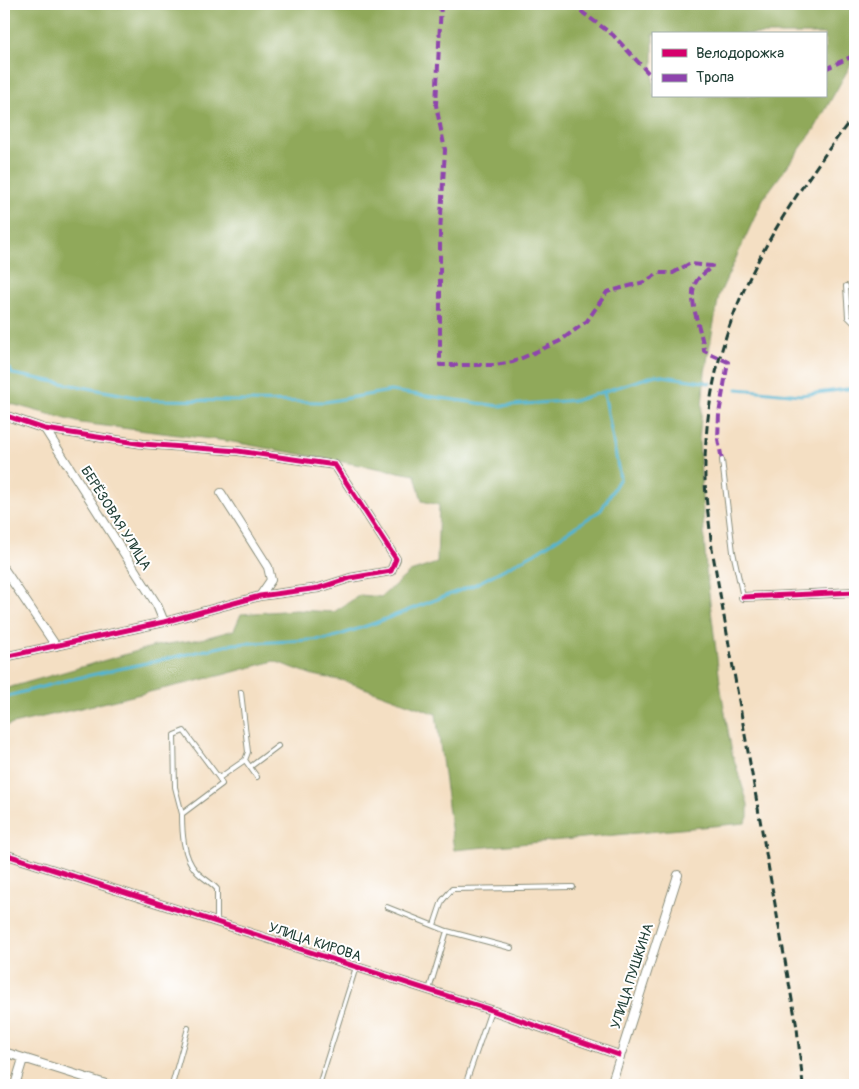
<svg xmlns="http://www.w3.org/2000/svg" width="859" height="1089" font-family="Pangolin,sans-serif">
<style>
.forest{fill:#90a95a;stroke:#587347;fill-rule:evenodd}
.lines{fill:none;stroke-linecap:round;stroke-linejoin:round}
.stream{stroke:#53b5d1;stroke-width:3}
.lane-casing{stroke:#8a8e7c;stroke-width:6}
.street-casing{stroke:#8a8e7c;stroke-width:10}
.lane{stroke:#fff;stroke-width:4}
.street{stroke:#fff;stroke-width:8}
.rail{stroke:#1f3d34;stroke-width:3;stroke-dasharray:8 4;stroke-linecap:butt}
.quiet{stroke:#8e44ad;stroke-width:4;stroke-dasharray:8 4;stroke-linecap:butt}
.cycleway-casing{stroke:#fff;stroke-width:8}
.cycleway{stroke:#d6006c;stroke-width:5}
.labels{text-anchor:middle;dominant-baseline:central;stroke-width:4;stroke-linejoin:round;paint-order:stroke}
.street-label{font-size:14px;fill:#1f3d34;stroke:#fff}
</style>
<rect width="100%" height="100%" fill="#fff"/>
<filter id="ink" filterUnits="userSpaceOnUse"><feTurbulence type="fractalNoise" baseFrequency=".02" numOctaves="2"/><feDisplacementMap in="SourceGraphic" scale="10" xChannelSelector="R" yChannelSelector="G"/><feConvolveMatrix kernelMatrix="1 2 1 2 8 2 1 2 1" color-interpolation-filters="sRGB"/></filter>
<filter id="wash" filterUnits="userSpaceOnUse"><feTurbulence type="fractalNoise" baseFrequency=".0096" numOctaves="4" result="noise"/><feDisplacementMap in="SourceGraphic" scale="20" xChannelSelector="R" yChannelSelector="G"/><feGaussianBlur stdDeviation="1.12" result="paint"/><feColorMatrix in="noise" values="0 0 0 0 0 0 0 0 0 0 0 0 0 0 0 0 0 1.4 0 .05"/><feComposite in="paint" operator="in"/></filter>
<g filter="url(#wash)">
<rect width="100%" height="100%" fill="#f4dfc3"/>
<path class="forest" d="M4,4H855V57L814,130L763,199L719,295L705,372L699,440L706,570L721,690L732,753L748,804V817L745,823L454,850L436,714L345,681L313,675L274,661L222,675L4,726V689L155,646L201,639L234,630L241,614L296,610L334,612L360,595L381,597L410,572L437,563L439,505L422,501L415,475L227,441L81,423L4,402ZM653,34H825V96H653Z"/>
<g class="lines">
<path class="stream" d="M4,363L13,374L152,400L325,402L390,391L499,406L577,400L656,375L710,383
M737,389L801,395L855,388
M4,697L68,680L234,644L328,639L375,623L474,585L535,553L601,510L620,478L604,392"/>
</g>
</g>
<g filter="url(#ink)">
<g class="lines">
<g class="lane-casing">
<path id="lane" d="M846,286L848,317L855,324
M722,460L733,552L743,597
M241,692L248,752L245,760
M250,767L278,746
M182,814L175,787L174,735L184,731L219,778
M387,907L447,931
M217,922V889C211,882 202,878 196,871C183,857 182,832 182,814L222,784L219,778L245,760L257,777
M434,925L442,901L452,889L573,887
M429,990L447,931L511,948
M172,1085L188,1028
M319,1085L356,967
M465,1085L491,1010"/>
</g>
<g class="street-casing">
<path id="street" d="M4,415L45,429L143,444L238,451L335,465L396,559L391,571L350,578L319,588L260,596L164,622L4,657
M45,429L157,605L164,622
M221,493L268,567L271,580L260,596
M4,569L56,646
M743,597L855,592
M4,854L491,1010L619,1055
M4,1052L109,1085
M15,1085L23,1059
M611,1085L678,875
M853,1085L855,1070"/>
</g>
<use href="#lane" class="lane"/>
<use href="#street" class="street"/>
<path class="rail" d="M803,1085L797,1028L712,549C710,526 706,503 705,481C702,331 769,228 855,114"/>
<path class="quiet" d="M441,4L436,105L445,150L440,232V365H494L513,362L560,341L587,321L607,292L644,282L659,273H673L689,264L712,266C708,271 702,274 698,279C684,295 703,332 704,351L728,362L719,414L718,439L722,460
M571,4L613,35L653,78
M825,69L855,55"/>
<g class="cycleway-casing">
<path id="cycleway" d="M4,415L45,429L143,444L238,451L335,465L396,559L391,571L350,578L319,588L260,596L164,622L4,657
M743,597L855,592
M4,854L491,1010L619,1055"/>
</g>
<use href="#cycleway" class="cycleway"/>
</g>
</g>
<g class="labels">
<g class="street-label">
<text transform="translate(116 518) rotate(58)">БЕРЁЗОВАЯ УЛИЦА</text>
<text transform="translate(315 942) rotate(18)">УЛИЦА КИРОВА</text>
<text transform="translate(632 976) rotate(-72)">УЛИЦА ПУШКИНА</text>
</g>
</g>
<rect width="859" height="1089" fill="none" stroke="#fff" stroke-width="20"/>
<rect x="652" y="32" width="175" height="65" fill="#ffffff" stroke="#a5b1ae"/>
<rect x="662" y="49" width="25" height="8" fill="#d6006c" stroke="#a5b1ae"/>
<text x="696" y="58" font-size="15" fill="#1f3d34">Велодорожка</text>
<rect x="662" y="74" width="25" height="8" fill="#8e44ad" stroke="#a5b1ae"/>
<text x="696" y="82" font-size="15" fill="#1f3d34">Тропа</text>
</svg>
